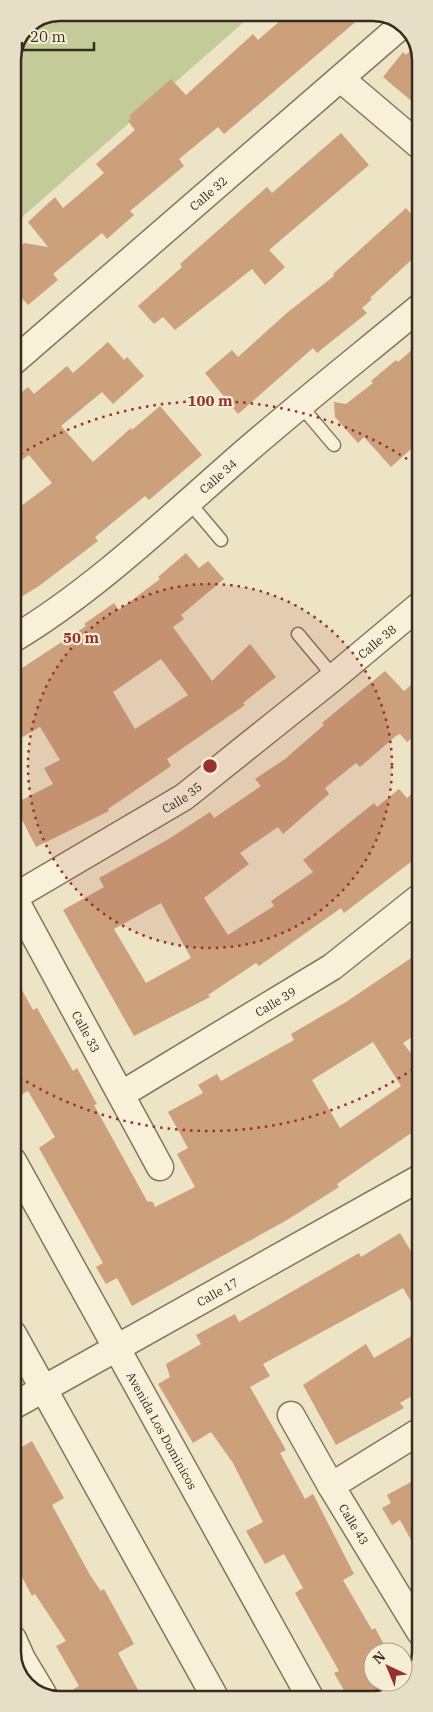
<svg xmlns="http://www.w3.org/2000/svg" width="433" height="1712" font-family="'IBM Plex Serif',serif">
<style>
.green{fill:#c3cb99}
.building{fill:#cba07b;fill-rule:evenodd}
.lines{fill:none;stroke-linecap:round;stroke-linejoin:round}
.lane-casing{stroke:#88755b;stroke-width:15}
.street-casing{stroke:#88755b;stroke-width:29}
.lane{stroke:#f8f0d8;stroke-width:12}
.street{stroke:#f8f0d8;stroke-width:26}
.ring{fill:none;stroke:#96312c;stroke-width:2.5;stroke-dasharray:2.5 5}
.labels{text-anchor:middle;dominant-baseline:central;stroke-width:4.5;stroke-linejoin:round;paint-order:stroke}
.street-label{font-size:12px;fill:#382c1f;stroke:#f5edd4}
.rim{fill:none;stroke:#382c1f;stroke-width:2.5}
.centre{fill:#96312c;stroke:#f5edd4;stroke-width:2.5}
.ring-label{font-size:15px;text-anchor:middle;font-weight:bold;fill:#96312c;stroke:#f5edd4;stroke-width:4.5;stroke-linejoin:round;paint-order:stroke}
</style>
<rect width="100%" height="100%" fill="#ede3c5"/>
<path class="green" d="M60,13H254L13,225V60L27,26Z"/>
<path class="building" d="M289,13H366L224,134L218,127L179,159L184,166L130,211L134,215L107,239L102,233L53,274L58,280L28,305L13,288V252L24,243L48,247L28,222L55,197L63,208L104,173L96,164L135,130L128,121L131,118L129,116L171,79L186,95L253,34L258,40Z
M416,44L420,51V108L383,77L403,52L406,55Z
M341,133L369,165L269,250L285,267L265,285L252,269L175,330L163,317L154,324L138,306L182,267L180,264L267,187L272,193Z
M406,208L420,224V252L370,298L372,299L362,308L367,313L317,353L313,348L238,414L205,373L232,350L238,357L288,312L334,276L333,274Z
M108,342L124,360L127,357L144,376L113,404L102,392L61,426L93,462L131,428L132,430L160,406L202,455L149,500L145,496L95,537L98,541L39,586L13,602V512L52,483L29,455L13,466V399L28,387L34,394L67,366L73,373Z
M420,343V441L391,467L364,437L358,443L335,417L334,402L346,404L373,383L371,381L396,360L398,362Z
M186,553L199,568L208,561L224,579L181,615L184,619L173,627L212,681L250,644L276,677L243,703L245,705L167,759L171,766L108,809L109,811L36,847L14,804L53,784L44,768L60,760L40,727L23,737L13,720V674L86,626L84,624L114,603L119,610L160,579L158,577ZM161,659L188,695L135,729L113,692Z
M385,671L404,691L411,685L420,696V731L407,742L400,734L396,736L360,767L356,763L325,788L329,794L283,834L278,827L240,853L249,864L204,898L228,935L274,906L271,901L313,872L303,860L374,803L377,807L399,789L407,798L420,787V855L344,913L341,908L259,966L256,963L208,995L210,997L134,1036L63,910L104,887L99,878L167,840L210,812L214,818L261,786L255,779L285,759L324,725L322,723ZM161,903L191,958L146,983L114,929Z
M420,952V1019L412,1025L418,1033L403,1043L420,1065V1127L337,1184L339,1187L287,1220L132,1306L117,1278L106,1284L96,1267L103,1263L39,1148L55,1137L28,1091L13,1099V974L33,1010L37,1008L73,1071L77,1068L97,1104L94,1105L147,1201L153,1202L155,1207L195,1187L177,1154L188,1148L168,1112L203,1093L198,1085L217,1074L221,1081L294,1040L291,1034L346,1002ZM373,1042L401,1086L340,1128L312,1080Z
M400,1233L420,1266V1317L403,1288L263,1364L270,1376L250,1387L286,1450L280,1453L305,1499L313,1494L354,1574L343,1580L372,1630L375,1628L388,1652H373V1682H399L402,1687L382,1699H349L334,1673L339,1671L295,1593L303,1588L284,1554L265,1564L246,1531L263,1522L233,1463L211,1432L193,1443L158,1384L170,1377L166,1364L201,1344L196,1335L235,1314L239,1322L359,1253L361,1257Z
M420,1331V1391L400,1403L404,1408L336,1445L303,1385L366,1344L374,1358Z
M32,1441L64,1498L52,1505L90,1575L101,1591L104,1589L134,1644L118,1653L143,1699H57L79,1686L56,1646L66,1641L35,1594L32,1596L13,1560V1452Z
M420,1477V1556L400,1520L392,1525L382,1508L391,1503L387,1495Z"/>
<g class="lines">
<g class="lane-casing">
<path id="lane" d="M301,406L334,445
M189,502L221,540
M298,634L334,677"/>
</g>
<g class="street-casing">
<g id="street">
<path d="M341,79L420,146"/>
<path id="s1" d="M13,362L403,24"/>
<path id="s2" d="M13,639C90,593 161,526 228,467C290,412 356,360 420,307"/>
<path id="s3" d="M13,896L160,1167"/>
<path id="s4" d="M14,897L184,797L334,677L420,605"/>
<path id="s5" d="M122,1094L332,967L420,897"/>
<path id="s6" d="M13,1161L311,1699"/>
<path d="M13,1334L216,1699"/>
<path id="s7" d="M13,1406L420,1178"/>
<path id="s8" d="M291,1415L331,1486L420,1632"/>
<path d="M331,1486L420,1431"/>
<path d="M13,1639L22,1659L43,1694"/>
</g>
</g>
<use href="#lane" class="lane"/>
<use href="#street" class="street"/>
</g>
<circle cx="210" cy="766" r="182" fill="#96312c" fill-opacity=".12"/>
<g class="ring">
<circle cx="210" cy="766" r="182"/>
<path d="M419 1065A365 365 0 0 1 14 1074M14 458A365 365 0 0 1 419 467"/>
</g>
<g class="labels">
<g class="street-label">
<text stroke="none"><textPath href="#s1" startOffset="258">Calle 32</textPath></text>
<text stroke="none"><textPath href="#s2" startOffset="262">Calle 34</textPath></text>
<text stroke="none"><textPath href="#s4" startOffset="445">Calle 38</textPath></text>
<text stroke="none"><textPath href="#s4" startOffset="195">Calle 35</textPath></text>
<text stroke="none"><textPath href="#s5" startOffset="179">Calle 39</textPath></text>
<text stroke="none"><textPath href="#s3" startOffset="154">Calle 33</textPath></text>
<text stroke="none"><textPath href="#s7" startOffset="234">Calle 17</textPath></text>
<text stroke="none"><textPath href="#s6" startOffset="308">Avenida Los Dominicos</textPath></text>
<text stroke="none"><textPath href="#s8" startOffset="126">Calle 43</textPath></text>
</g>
</g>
<path d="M0 0H433V1712H0ZM60 21H373A39 39 0 0 1 412 60V1652A39 39 0 0 1 373 1691H60A39 39 0 0 1 21 1652V60A39 39 0 0 1 60 21Z" fill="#e6dec6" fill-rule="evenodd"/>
<path class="rim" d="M60 21H373A39 39 0 0 1 412 60V1652A39 39 0 0 1 373 1691H60A39 39 0 0 1 21 1652V60A39 39 0 0 1 60 21Z"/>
<circle cx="210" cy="766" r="8" class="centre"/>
<g class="ring-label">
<text x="210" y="406">100 m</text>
<text x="81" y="643">50 m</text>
</g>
<g transform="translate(388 1667) rotate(316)"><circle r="24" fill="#f5edd4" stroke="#a9a08c"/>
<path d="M0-4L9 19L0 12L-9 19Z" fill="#96312c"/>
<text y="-8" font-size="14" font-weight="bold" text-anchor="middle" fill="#382c1f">N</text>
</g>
<path d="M22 42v8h72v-8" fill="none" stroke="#382c1f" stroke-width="2.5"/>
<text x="30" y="42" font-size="15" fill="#382c1f" stroke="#f5edd4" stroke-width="4" paint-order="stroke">20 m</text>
</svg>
